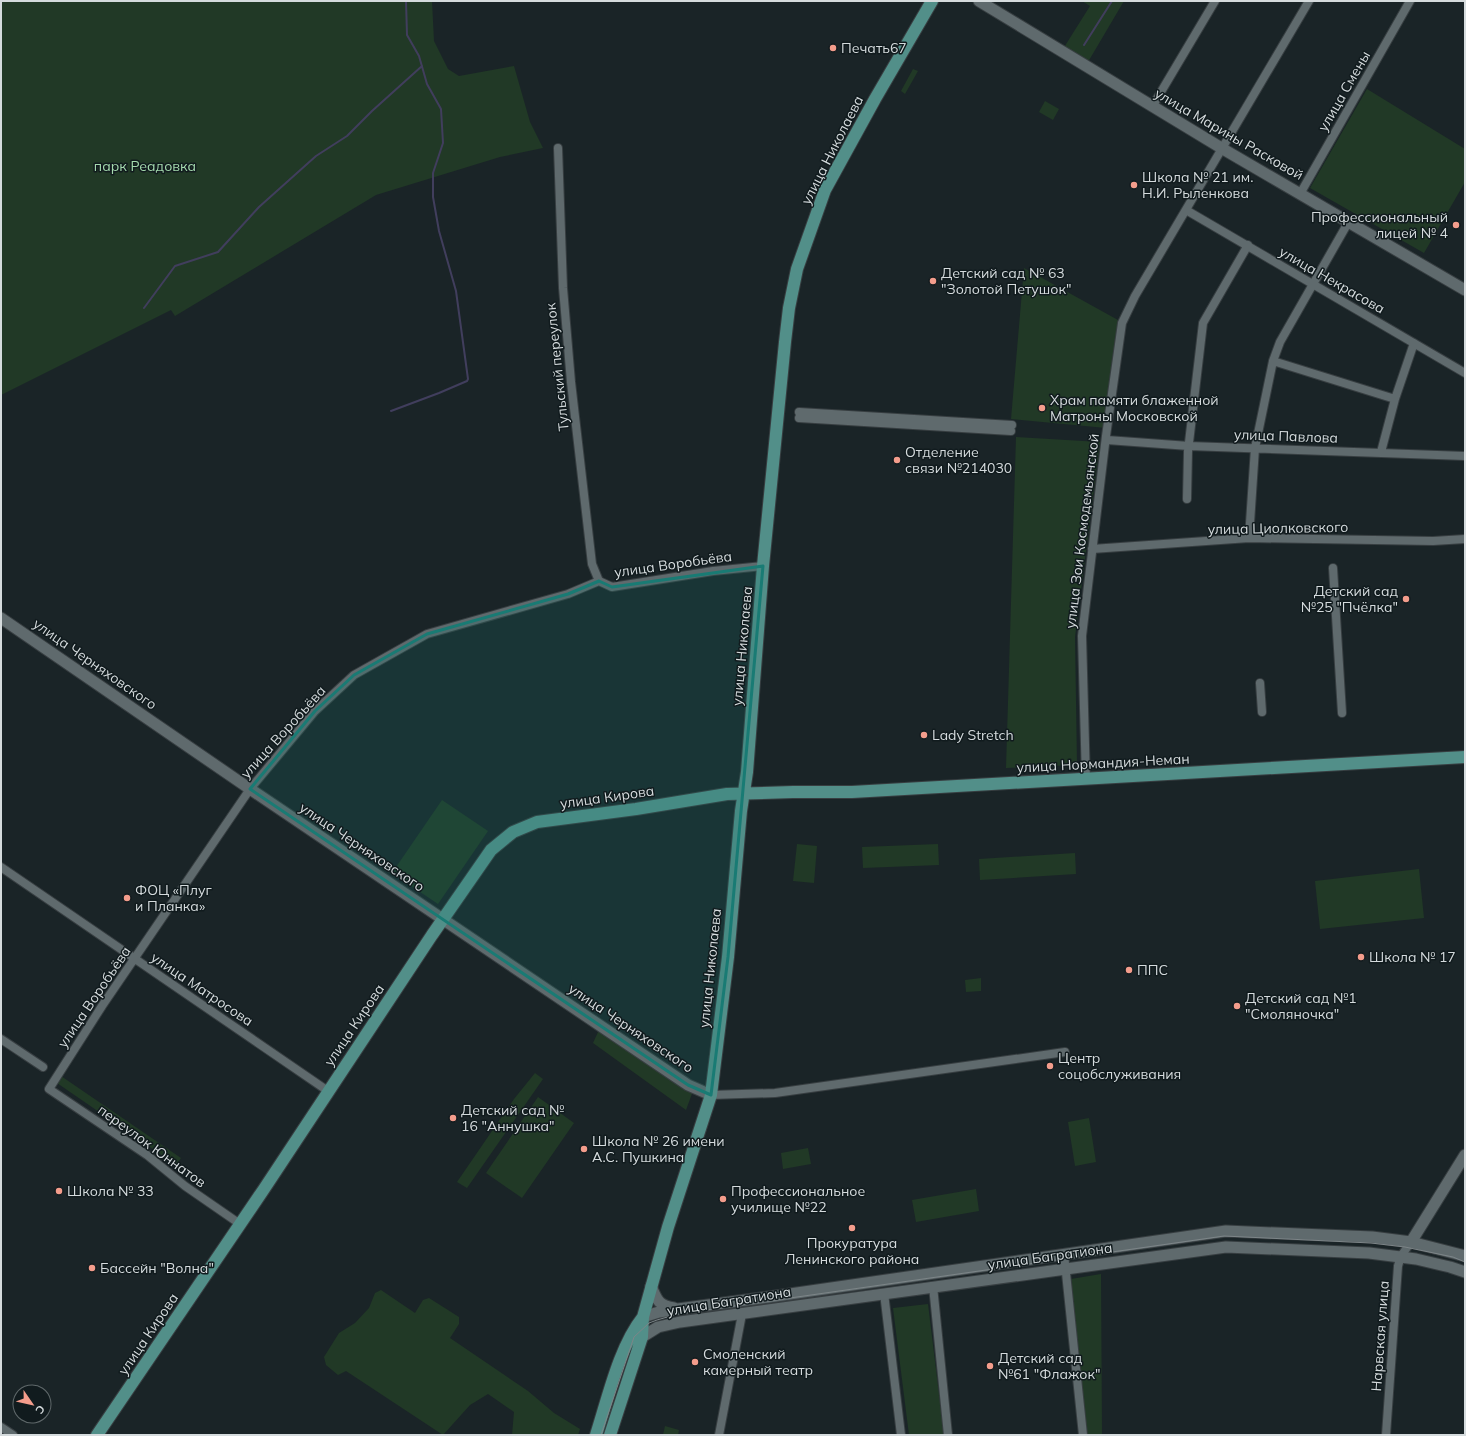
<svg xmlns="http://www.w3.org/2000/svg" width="1466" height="1436" font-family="Mulish,sans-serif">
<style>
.green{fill:#213926}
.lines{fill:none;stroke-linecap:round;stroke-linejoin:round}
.stream{stroke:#413e5d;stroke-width:2}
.street-casing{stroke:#373e41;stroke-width:10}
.secondary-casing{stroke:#373e41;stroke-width:13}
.primary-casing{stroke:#373e41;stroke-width:14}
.street{stroke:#5f6a6d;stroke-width:8}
.secondary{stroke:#5f6a6d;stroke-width:11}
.primary{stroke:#528f89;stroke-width:12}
.tram{stroke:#7d8588;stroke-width:1}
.marked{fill:#197b74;fill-opacity:0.2;stroke:#197b74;stroke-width:3;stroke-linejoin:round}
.poi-dot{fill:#f49d8c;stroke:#111b1e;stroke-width:1.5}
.labels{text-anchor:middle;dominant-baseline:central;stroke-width:3;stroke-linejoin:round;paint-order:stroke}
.poi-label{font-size:14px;fill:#d5dbdd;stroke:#111b1e;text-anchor:start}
.street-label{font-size:14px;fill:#d5dbdd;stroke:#111b1e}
.park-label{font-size:14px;fill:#a5daae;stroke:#111b1e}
</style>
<rect width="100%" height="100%" fill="#1a2427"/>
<path class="green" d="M1,1H432L434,41L448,69L459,76L514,66L530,122L543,148L500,157L376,195L175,316L171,310L1,395Z
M1082,1H1124L1088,62L1063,49L1090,6Z
M913,69L918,71L905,94L901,91Z
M1367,89L1465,149V182L1424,253L1310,188Z
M1045,101L1059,109L1053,120L1039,112Z
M1024,268L1118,320L1106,428L1011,419Z
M1016,437L1100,442L1075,637L1077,765L1006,768Z
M442,800L488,831L438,904L392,873Z
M797,844L817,846L814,883L793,881Z
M938,844L939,865L863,868L862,847Z
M1075,853L1076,874L980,880L979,859Z
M1419,869L1424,918L1320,929L1315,881Z
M981,978V991L966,992L965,980Z
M599,1030L693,1091L686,1110L593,1043Z
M535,1073L543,1079L467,1188L457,1182L514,1099Z
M61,1076L181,1158L176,1165L57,1083Z
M538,1097L574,1123L522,1198L486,1173Z
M1089,1118L1096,1162L1075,1166L1068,1122Z
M808,1148L811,1164L783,1169L781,1153Z
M976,1189L979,1211L916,1222L912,1200Z
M1101,1274L1102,1435H1085L1071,1279Z
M381,1290L415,1313L423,1300L429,1298L459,1317V1324L450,1338L528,1391L554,1413L580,1429L578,1435H512L514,1412L488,1394L470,1405L443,1435L346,1371L338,1375L326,1365L324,1357L339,1333L355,1323L369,1308L375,1293Z
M928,1304L944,1435H909L893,1308Z
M665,1426L679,1430L678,1435H663Z"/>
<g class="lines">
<path class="stream" d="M1084,45L1112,1
M144,308L175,266L218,252L259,207L316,156L347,136L372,111L422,66
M391,411L439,393L467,381L468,379L456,291L439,231L433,197V173L443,143L441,109L427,84L419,56L407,35L406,1"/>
<g class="street-casing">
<path id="street" d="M1152,107L1215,1
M558,148L563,288L571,382L592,564L599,581
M1300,194L1410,1
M1186,210L1465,373
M1273,361L1395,399
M799,412L1012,425
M799,418L1011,431
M1107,440L1189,446L1465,456
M1381,452L1395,399L1414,343
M1187,499L1188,451L1203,323L1248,245
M1249,538L1255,448L1273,361L1280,342L1349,221
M1092,549L1249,538L1433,541L1465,539
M1333,568L1342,713
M1260,683L1262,712
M1086,780L1082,636L1106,436L1122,323L1135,296L1309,1
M1,867L328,1091
M1,1039L43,1067
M711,1095L775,1093L1065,1052
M240,1224L185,1186L147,1155L49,1089L102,1006L250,789L315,711L354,675L427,634L568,594L599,581L612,587L713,571L763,566
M1064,1254L1083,1435
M933,1286L948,1435
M884,1293L901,1435
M1,1427L13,1435
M719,1435L742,1314
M1386,1435L1398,1266L1401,1256L1411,1242"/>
</g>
<g class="secondary-casing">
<path id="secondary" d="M979,1L1223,149L1465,290
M1,618L250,789L688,1085L711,1095
M1411,1242L1465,1155
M651,1286C657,1300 658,1305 674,1308
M643,1317L659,1312L678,1309L769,1297L1226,1231L1372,1237L1411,1242L1465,1256
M642,1337L658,1327L680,1322L1226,1247L1369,1253L1416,1259L1450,1267L1465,1272"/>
</g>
<g class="primary-casing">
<path id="primary" d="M97,1435L264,1189L432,935L491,850L513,832L537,822L636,809L727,794L793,792H852L1465,757
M596,1435C608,1398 619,1347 643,1317
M610,1435L642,1337L643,1317L668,1227L711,1095L728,957L741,811L747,772L763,566L785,342L789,308L797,269L825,190L875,99L932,1"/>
</g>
<use href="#street" class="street"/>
<use href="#secondary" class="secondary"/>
<use href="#primary" class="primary"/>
<path class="tram" d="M601,1435L634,1337L649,1323L657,1320L678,1314L1224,1236L1371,1243L1405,1247L1453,1257L1465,1262"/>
</g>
<path class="marked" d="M763,566L728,957L711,1095L688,1085L250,789L315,711L354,675L427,634L568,594L599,581L612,587Z"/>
<g class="poi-dot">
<circle cx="833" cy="48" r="4"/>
<circle cx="1134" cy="185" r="4"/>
<circle cx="1456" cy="225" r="4"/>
<circle cx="933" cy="281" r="4"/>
<circle cx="1042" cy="408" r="4"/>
<circle cx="897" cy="460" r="4"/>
<circle cx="1406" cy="599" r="4"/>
<circle cx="924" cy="735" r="4"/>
<circle cx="127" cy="898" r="4"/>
<circle cx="1361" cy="957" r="4"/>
<circle cx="1129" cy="970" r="4"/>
<circle cx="1237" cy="1006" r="4"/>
<circle cx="1050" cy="1066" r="4"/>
<circle cx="453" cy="1118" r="4"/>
<circle cx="584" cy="1149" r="4"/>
<circle cx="59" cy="1191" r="4"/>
<circle cx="723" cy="1199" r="4"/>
<circle cx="852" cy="1228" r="4"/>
<circle cx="92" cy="1268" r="4"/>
<circle cx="695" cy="1362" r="4"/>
<circle cx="990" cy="1366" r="4"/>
</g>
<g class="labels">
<g class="poi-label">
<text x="841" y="48">Печать67</text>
<text x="1142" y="177">Школа № 21 им.<tspan x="1142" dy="16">Н.И. Рыленкова</tspan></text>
<text x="1448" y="217" text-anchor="end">Профессиональный<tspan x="1448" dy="16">лицей № 4</tspan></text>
<text x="941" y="273">Детский сад № 63<tspan x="941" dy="16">"Золотой Петушок"</tspan></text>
<text x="1050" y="400">Храм памяти блаженной<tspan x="1050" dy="16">Матроны Московской</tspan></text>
<text x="905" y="452">Отделение<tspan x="905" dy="16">связи №214030</tspan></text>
<text x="1398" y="591" text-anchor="end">Детский сад<tspan x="1398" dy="16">№25 "Пчёлка"</tspan></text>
<text x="932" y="735">Lady Stretch</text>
<text x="135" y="890">ФОЦ «Плуг<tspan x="135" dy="16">и Планка»</tspan></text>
<text x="1369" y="957">Школа № 17</text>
<text x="1137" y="970">ППС</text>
<text x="1245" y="998">Детский сад №1<tspan x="1245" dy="16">"Смоляночка"</tspan></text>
<text x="1058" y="1058">Центр<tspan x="1058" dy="16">соцобслуживания</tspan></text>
<text x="461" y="1110">Детский сад №<tspan x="461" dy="16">16 "Аннушка"</tspan></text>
<text x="592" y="1141">Школа № 26 имени<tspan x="592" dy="16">А.С. Пушкина</tspan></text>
<text x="67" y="1191">Школа № 33</text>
<text x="731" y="1191">Профессиональное<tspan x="731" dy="16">училище №22</tspan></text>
<text x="852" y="1243" text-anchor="middle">Прокуратура<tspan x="852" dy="16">Ленинского района</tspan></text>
<text x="100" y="1268">Бассейн "Волна"</text>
<text x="703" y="1354">Смоленский<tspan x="703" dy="16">камерный театр</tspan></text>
<text x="998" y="1358">Детский сад<tspan x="998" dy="16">№61 "Флажок"</tspan></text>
</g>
<g class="street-label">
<text transform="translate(1344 91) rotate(-60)">улица Смены</text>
<text transform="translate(1229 134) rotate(30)">улица Марины Расковой</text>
<text transform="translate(832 150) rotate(-63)">улица Николаева</text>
<text transform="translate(1332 280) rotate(30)">улица Некрасова</text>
<text transform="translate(557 367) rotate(-96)">Тульский переулок</text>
<text transform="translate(1286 436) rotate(2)">улица Павлова</text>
<text transform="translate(1278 528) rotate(-1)">улица Циолковского</text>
<text transform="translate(1082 531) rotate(-83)">улица Зои Космодемьянской</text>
<text transform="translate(673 564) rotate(-8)">улица Воробьёва</text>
<text transform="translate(742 646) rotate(-85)">улица Николаева</text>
<text transform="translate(95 664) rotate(35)">улица Черняховского</text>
<text transform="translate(283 732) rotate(-48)">улица Воробьёва</text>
<text transform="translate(1103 763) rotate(-3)">улица Нормандия-Неман</text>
<text transform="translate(607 797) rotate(-8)">улица Кирова</text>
<text transform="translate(362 847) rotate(34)">улица Черняховского</text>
<text transform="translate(710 968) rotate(-84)">улица Николаева</text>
<text transform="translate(202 989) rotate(34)">улица Матросова</text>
<text transform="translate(94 997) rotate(-56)">улица Воробьёва</text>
<text transform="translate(354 1025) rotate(-56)">улица Кирова</text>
<text transform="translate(631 1028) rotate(34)">улица Черняховского</text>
<text transform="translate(152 1146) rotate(36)">переулок Юннатов</text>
<text transform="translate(1050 1256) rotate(-8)">улица Багратиона</text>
<text transform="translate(729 1301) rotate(-9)">улица Багратиона</text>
<text transform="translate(148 1334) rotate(-56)">улица Кирова</text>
<text transform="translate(1380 1336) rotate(-86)">Нарвская улица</text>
</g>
<g class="park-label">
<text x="145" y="166">парк Реадовка</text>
</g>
</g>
<rect width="1466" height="1436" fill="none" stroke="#d5dbdd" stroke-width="4"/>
<g transform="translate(32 1404) rotate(124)"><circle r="19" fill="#111b1e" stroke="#5f686a"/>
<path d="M0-3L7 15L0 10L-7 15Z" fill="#f49d8c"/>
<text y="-6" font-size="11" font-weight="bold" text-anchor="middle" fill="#d5dbdd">С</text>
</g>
</svg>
